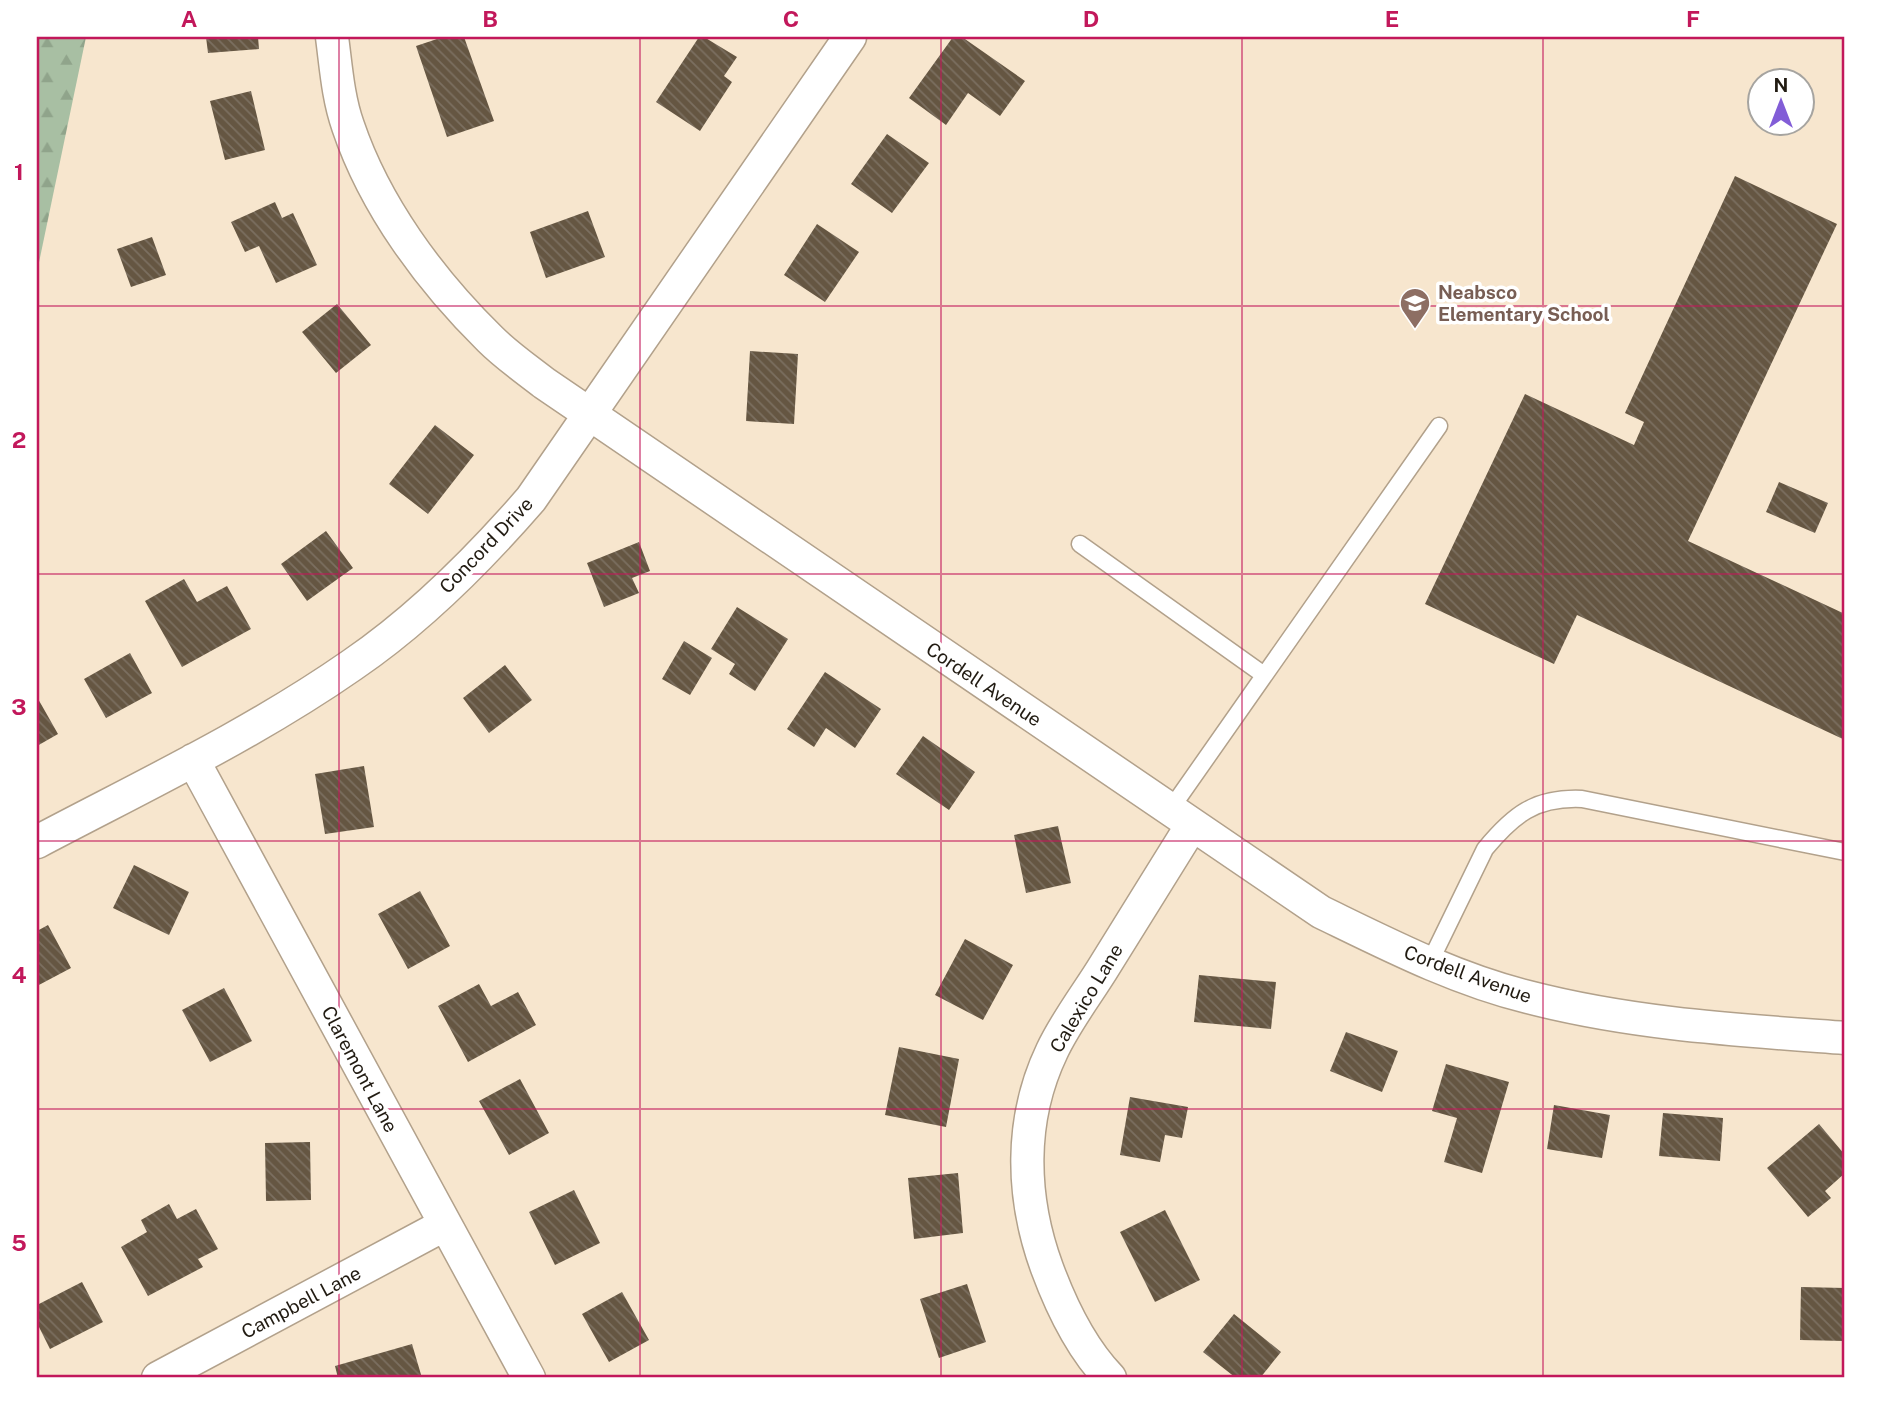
<svg xmlns="http://www.w3.org/2000/svg" width="1882" height="1415" font-family="'Public Sans',sans-serif">
<style>
.forest{fill:url(#forest-firs)}
.building{fill:url(#building-back-hatch)}
.lines{fill:none;stroke-linecap:round;stroke-linejoin:round}
.lane-casing{stroke:#b2a18b;stroke-width:19}
.street-casing{stroke:#b2a18b;stroke-width:35}
.lane{stroke:#fff;stroke-width:16}
.street{stroke:#fff;stroke-width:32}
.grid{fill:none;stroke:#c2185b;stroke-width:2;stroke-opacity:0.55}
.labels{text-anchor:middle;dominant-baseline:central;stroke-width:7;stroke-linejoin:round;paint-order:stroke}
.education-label{font-size:19px;font-weight:bold;fill:#785e54;stroke:#fff;text-anchor:start}
.street-label{font-size:19px;fill:#211b12;stroke:#fff}
.neatline{fill:none;stroke:#c2185b;stroke-width:2.5}
.grid-label{font-size:23px;text-anchor:middle;font-weight:bold;fill:#c2185b}
</style>
<defs>
<pattern id="forest-firs" width="22" height="20" patternUnits="userSpaceOnUse" patternTransform="scale(1.75)"><rect width="22" height="20" fill="#a8bfa3"/><path d="M5 1l3.5 6h-7zM16 11l3.5 6h-7z" fill="#90a48b"/></pattern>
<pattern id="building-back-hatch" width="6" height="6" patternUnits="userSpaceOnUse" patternTransform="scale(1.75)"><rect width="6" height="6" fill="#655642"/><path d="M-1 5l2 2M0 0l6 6M5-1l2 2" fill="none" stroke="#7b6f60"/></pattern>
</defs>
<rect width="100%" height="100%" fill="#f7e6ce"/>
<path class="forest" d="M37,37H86L37,272Z"/>
<path class="building" d="M206,37H258L259,49L208,53Z
M443,37H464L494,121L447,137L416,46Z
M699,37H704L737,57L724,76L732,82L700,131L656,102Z
M953,37H962L1025,81L1000,116L968,93L946,125L909,98Z
M251,91L265,150L225,160L210,101Z
M887,134L929,163L892,213L851,184Z
M1735,176L1837,224L1688,541L1845,614V740L1577,615L1554,664L1425,604L1525,394L1634,445L1644,422L1625,413Z
M275,202L282,218L293,213L317,265L276,283L259,246L245,252L231,222Z
M588,211L605,257L546,278L530,232Z
M817,224L859,252L825,302L784,275Z
M152,237L166,275L131,287L117,249Z
M337,304L371,345L336,373L302,332Z
M750,351L798,354L794,424L746,421Z
M435,425L474,455L428,514L389,484Z
M1779,482L1828,503L1815,533L1766,512Z
M326,531L353,568L307,601L281,564Z
M639,542L650,571L632,578L639,593L604,607L587,563Z
M184,579L197,602L227,586L251,629L182,667L145,601Z
M737,607L788,639L755,691L729,674L735,664L711,649Z
M684,641L712,658L690,695L662,679Z
M130,653L152,693L106,718L84,679Z
M505,665L532,700L489,733L463,698Z
M825,672L881,709L855,748L826,728L814,747L787,729Z
M37,697L58,734L37,746Z
M923,736L975,772L949,810L896,774Z
M364,766L374,827L325,834L315,774Z
M1058,826L1071,883L1026,893L1014,835Z
M134,865L189,892L169,935L113,908Z
M420,891L450,946L408,969L378,914Z
M48,925L71,968L37,986V931Z
M965,939L1013,965L983,1020L935,995Z
M1199,975L1276,982L1271,1029L1194,1022Z
M479,984L491,1006L518,992L536,1025L468,1062L438,1006Z
M224,988L252,1041L210,1062L182,1010Z
M1346,1032L1398,1051L1382,1092L1330,1071Z
M899,1047L959,1059L946,1127L885,1115Z
M1446,1064L1509,1082L1482,1173L1444,1162L1457,1118L1432,1111Z
M520,1079L549,1133L509,1155L479,1101Z
M1130,1097L1188,1107L1182,1138L1165,1135L1160,1162L1120,1155Z
M1554,1105L1610,1115L1602,1158L1547,1149Z
M1663,1113L1723,1118L1720,1161L1659,1156Z
M1819,1124L1845,1155V1173L1825,1191L1831,1198L1808,1217L1767,1168Z
M310,1142L311,1200L266,1201L265,1143Z
M958,1173L963,1233L914,1239L908,1178Z
M574,1190L600,1243L555,1265L529,1212Z
M169,1204L177,1219L196,1209L218,1249L198,1259L203,1267L148,1296L121,1247L147,1232L141,1220Z
M1165,1210L1200,1280L1155,1302L1120,1232Z
M82,1282L103,1322L50,1349L37,1323V1305Z
M967,1284L986,1342L939,1358L920,1299Z
M1801,1287L1845,1288L1844,1341L1800,1340Z
M622,1292L649,1340L609,1362L582,1314Z
M1234,1314L1281,1352L1260,1378H1236L1203,1352Z
M412,1344L422,1378H338L335,1366Z"/>
<g class="lines">
<g class="lane-casing">
<path id="lane" d="M1080,544L1264,675
M1170,810L1439,426
M1429,964L1485,849C1513,815 1535,797 1582,799L1845,852"/>
</g>
<g class="street-casing">
<path id="street" d="M332,37C336,67 338,98 348,126C375,206 430,280 490,339C506,355 526,369 544,383L1321,912C1389,945 1455,979 1528,997C1632,1024 1738,1030 1845,1038
M193,760L529,1378
M37,842C143,786 253,734 352,665C418,620 479,559 531,499L850,37
M158,1378L444,1225
M1110,1378C1082,1349 1061,1306 1047,1268C1021,1197 1019,1120 1052,1051C1066,1021 1088,993 1105,965C1134,918 1163,872 1192,825"/>
</g>
<use href="#lane" class="lane"/>
<use href="#street" class="street"/>
</g>
<path class="grid" d="M339,37V1378M640,37V1378M941,37V1378M1242,37V1378M1543,37V1378M37,306H1845M37,574H1845M37,841H1845M37,1109H1845"/>
<defs>
<g id="school-pin" transform="scale(1.575)"><path d="M0 17L-7.5 6A9.5 9.5 0 1 1 7.5 6Z" fill="#8d6e63" stroke="#fff"/><path d="M0-5L7-2L0 1L-7-2ZM-4 1L0 2.5L4 1V4Q0 6-4 4Z" fill="#fff"/></g>
</defs>
<g fill-rule="evenodd">
<use href="#school-pin" x="1415" y="303"/>
</g>
<g class="labels">
<g class="education-label">
<text x="1438" y="292">Neabsco<tspan x="1438" dy="22">Elementary School</tspan></text>
</g>
<g class="street-label">
<text transform="translate(486 545) rotate(-46)">Concord Drive</text>
<text transform="translate(984 684) rotate(34)">Cordell Avenue</text>
<text transform="translate(1468 974) rotate(20)">Cordell Avenue</text>
<text transform="translate(1086 998) rotate(-59)">Calexico Lane</text>
<text transform="translate(360 1069) rotate(62)">Claremont Lane</text>
<text transform="translate(301 1302) rotate(-28)">Campbell Lane</text>
</g>
</g>
<rect width="1882" height="1415" fill="none" stroke="#ffffff" stroke-width="77"/>
<g transform="translate(1781 102)"><circle r="33" fill="#ffffff" stroke="#a6a4a0" stroke-width="2"/>
<path d="M0-5L12 26L0 18L-12 26Z" fill="#825dd7"/>
<text y="-10" font-size="19" font-weight="bold" text-anchor="middle" fill="#211b12">N</text>
</g>
<rect x="38" y="38" width="1805" height="1338" class="neatline"/>
<g class="grid-label">
<text x="189" y="27">A</text>
<text x="490" y="27">B</text>
<text x="791" y="27">C</text>
<text x="1091" y="27">D</text>
<text x="1392" y="27">E</text>
<text x="1693" y="27">F</text>
<text x="19" y="180">1</text>
<text x="19" y="448">2</text>
<text x="19" y="715">3</text>
<text x="19" y="983">4</text>
<text x="19" y="1251">5</text>
</g>
</svg>
